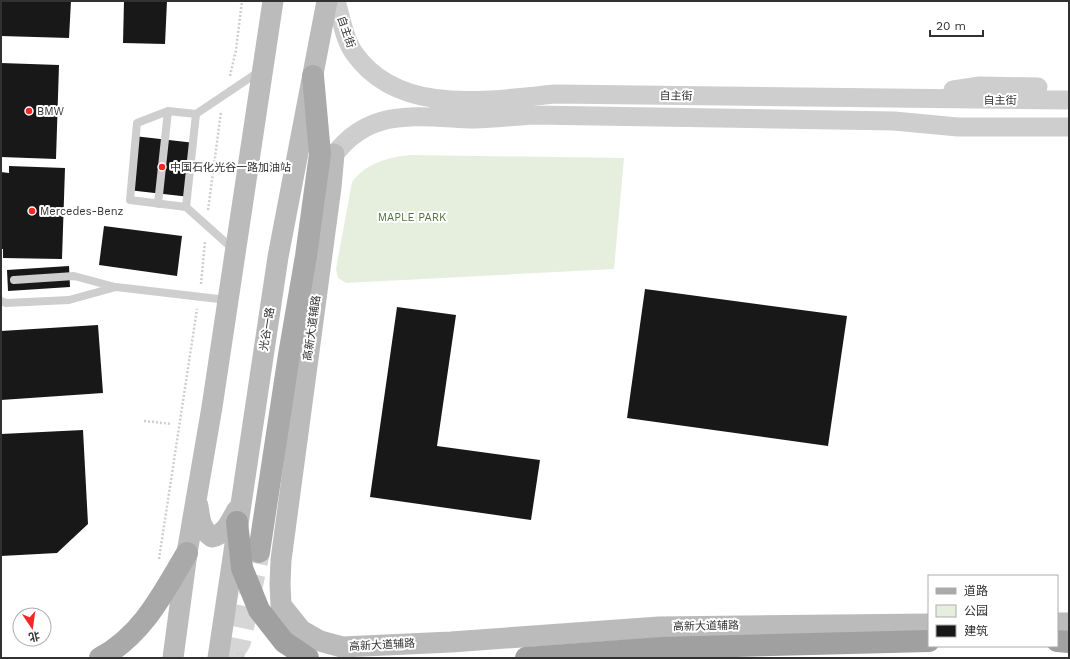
<svg xmlns="http://www.w3.org/2000/svg" width="1070" height="659" font-family="'Work Sans','Noto Sans SC',sans-serif">
<style>
.green{fill:#e6efde}
.building{fill:#181818}
.lines{fill:none;stroke-linecap:round;stroke-linejoin:round}
.primary-tunnel{stroke:#d6d6d6;stroke-width:22;stroke-dasharray:22 11;stroke-linecap:butt}
.path{stroke:#cecece;stroke-width:2.5;stroke-dasharray:2 2;stroke-linecap:butt}
.service{stroke:#cecece;stroke-width:8}
.tertiary{stroke:#cecece;stroke-width:19}
.secondary{stroke:#bbb;stroke-width:21}
.primary{stroke:#a9a9a9;stroke-width:22}
.trunk{stroke:#a0a0a0;stroke-width:22}
.poi-dot{fill:#f62725;stroke:#fff;stroke-width:1.5}
.labels{text-anchor:middle;dominant-baseline:central;stroke-width:4;stroke-linejoin:round;paint-order:stroke}
.street-label{font-size:11px;fill:#313131;stroke:#fff}
.poi-label{font-size:11px;fill:#313131;stroke:#fff;text-anchor:start}
.park-label{font-size:11px;fill:#4f7239;stroke:#fff}
</style>
<rect width="100%" height="100%" fill="#fff"/>
<path class="green" d="M411,155L624,158L614,269L346,283L338,278L336,269L352,182C366,163 388,157 411,155Z"/>
<path class="building" d="M1,1H71L69,38L1,36Z
M124,1H167L165,44L123,43Z
M1,63L59,65L56,159L1,157Z
M134,136L195,143L190,197L128,190Z
M9,166L65,168L62,259L3,258V249H1V172L9,173Z
M104,226L182,236L177,276L99,265Z
M69,266L70,287L8,291L7,270Z
M645,289L847,316L828,446L627,418Z
M397,307L456,315L437,446L540,460L531,520L370,497Z
M98,325L103,393L1,400V331Z
M83,430L88,524L57,553L1,556V434Z"/>
<g class="lines">
<path class="primary-tunnel" d="M230,658L240,642L259,552"/>
<path class="path" d="M230,76L236,50L242,1
M208,210L221,112
M201,284L205,241
M144,421L172,424
M159,559L197,309
M237,654L243,653V658"/>
<path class="service" d="M158,204L168,111
M186,207L196,114
M233,249L186,207L130,200L137,123L168,111L196,114L260,71
M14,280L74,276L115,287
M1,301L6,303L69,300L116,287L227,300"/>
<path class="tertiary" d="M336,1C341,17 344,39 354,53C399,117 488,100 556,94L1069,100
M953,90L980,86L1038,87
M326,167C363,105 413,117 475,119C494,119 514,116 533,115L894,121L958,127H1069"/>
<path class="secondary" d="M334,154L331,187L281,560L280,584L281,605L301,630L320,641L342,647L451,642L659,627L929,624
M198,506C200,519 200,529 212,537C226,534 230,522 237,510
M1057,623H1069
M173,658L187,553L212,407L273,1
M218,658L278,257L327,1"/>
<path class="primary" d="M259,552L289,355L306,256L320,154L313,76
M100,658C143,635 163,593 187,553"/>
<path class="trunk" d="M237,522L242,568L259,610L284,642L308,658
M1057,641L1069,642
M526,658L661,648L929,641"/>
</g>
<g class="poi-dot">
<circle cx="29" cy="111" r="4"/>
<circle cx="162" cy="167" r="4"/>
<circle cx="32" cy="211" r="4"/>
</g>
<g class="labels">
<g class="street-label">
<text transform="translate(346 32) rotate(71)">自主街</text>
<text transform="translate(676 96) rotate(1)">自主街</text>
<text x="1000" y="100">自主街</text>
<text transform="translate(312 328) rotate(-82)">高新大道辅路</text>
<text transform="translate(267 329) rotate(-81)">光谷一路</text>
<text transform="translate(706 626) rotate(-1)">高新大道辅路</text>
<text transform="translate(382 645) rotate(-3)">高新大道辅路</text>
</g>
<g class="poi-label">
<text x="37" y="111">BMW</text>
<text x="170" y="167">中国石化光谷一路加油站</text>
<text x="40" y="211">Mercedes-Benz</text>
</g>
<g class="park-label">
<text x="412" y="217">MAPLE PARK</text>
</g>
</g>
<rect width="1070" height="659" fill="none" stroke="#313131" stroke-width="4"/>
<rect x="928" y="575" width="130" height="72" fill="#ffffff" stroke="#adadad"/>
<rect x="936" y="588" width="20" height="6" fill="#a9a9a9" stroke="#adadad"/>
<text x="964" y="595" font-size="12" fill="#313131">道路</text>
<rect x="936" y="605" width="20" height="12" fill="#e6efde" stroke="#adadad"/>
<text x="964" y="615" font-size="12" fill="#313131">公园</text>
<rect x="936" y="625" width="20" height="12" fill="#181818" stroke="#adadad"/>
<text x="964" y="635" font-size="12" fill="#313131">建筑</text>
<g transform="translate(32 627) rotate(167)"><circle r="19" fill="#ffffff" stroke="#adadad"/>
<path d="M0-3L7 15L0 10L-7 15Z" fill="#f62725"/>
<text y="-6" font-size="11" font-weight="bold" text-anchor="middle" fill="#313131">北</text>
</g>
<path d="M930 30v6h53v-6" fill="none" stroke="#313131" stroke-width="2"/>
<text x="936" y="30" font-size="12" fill="#313131" stroke="#ffffff" stroke-width="3" paint-order="stroke">20 m</text>
</svg>
